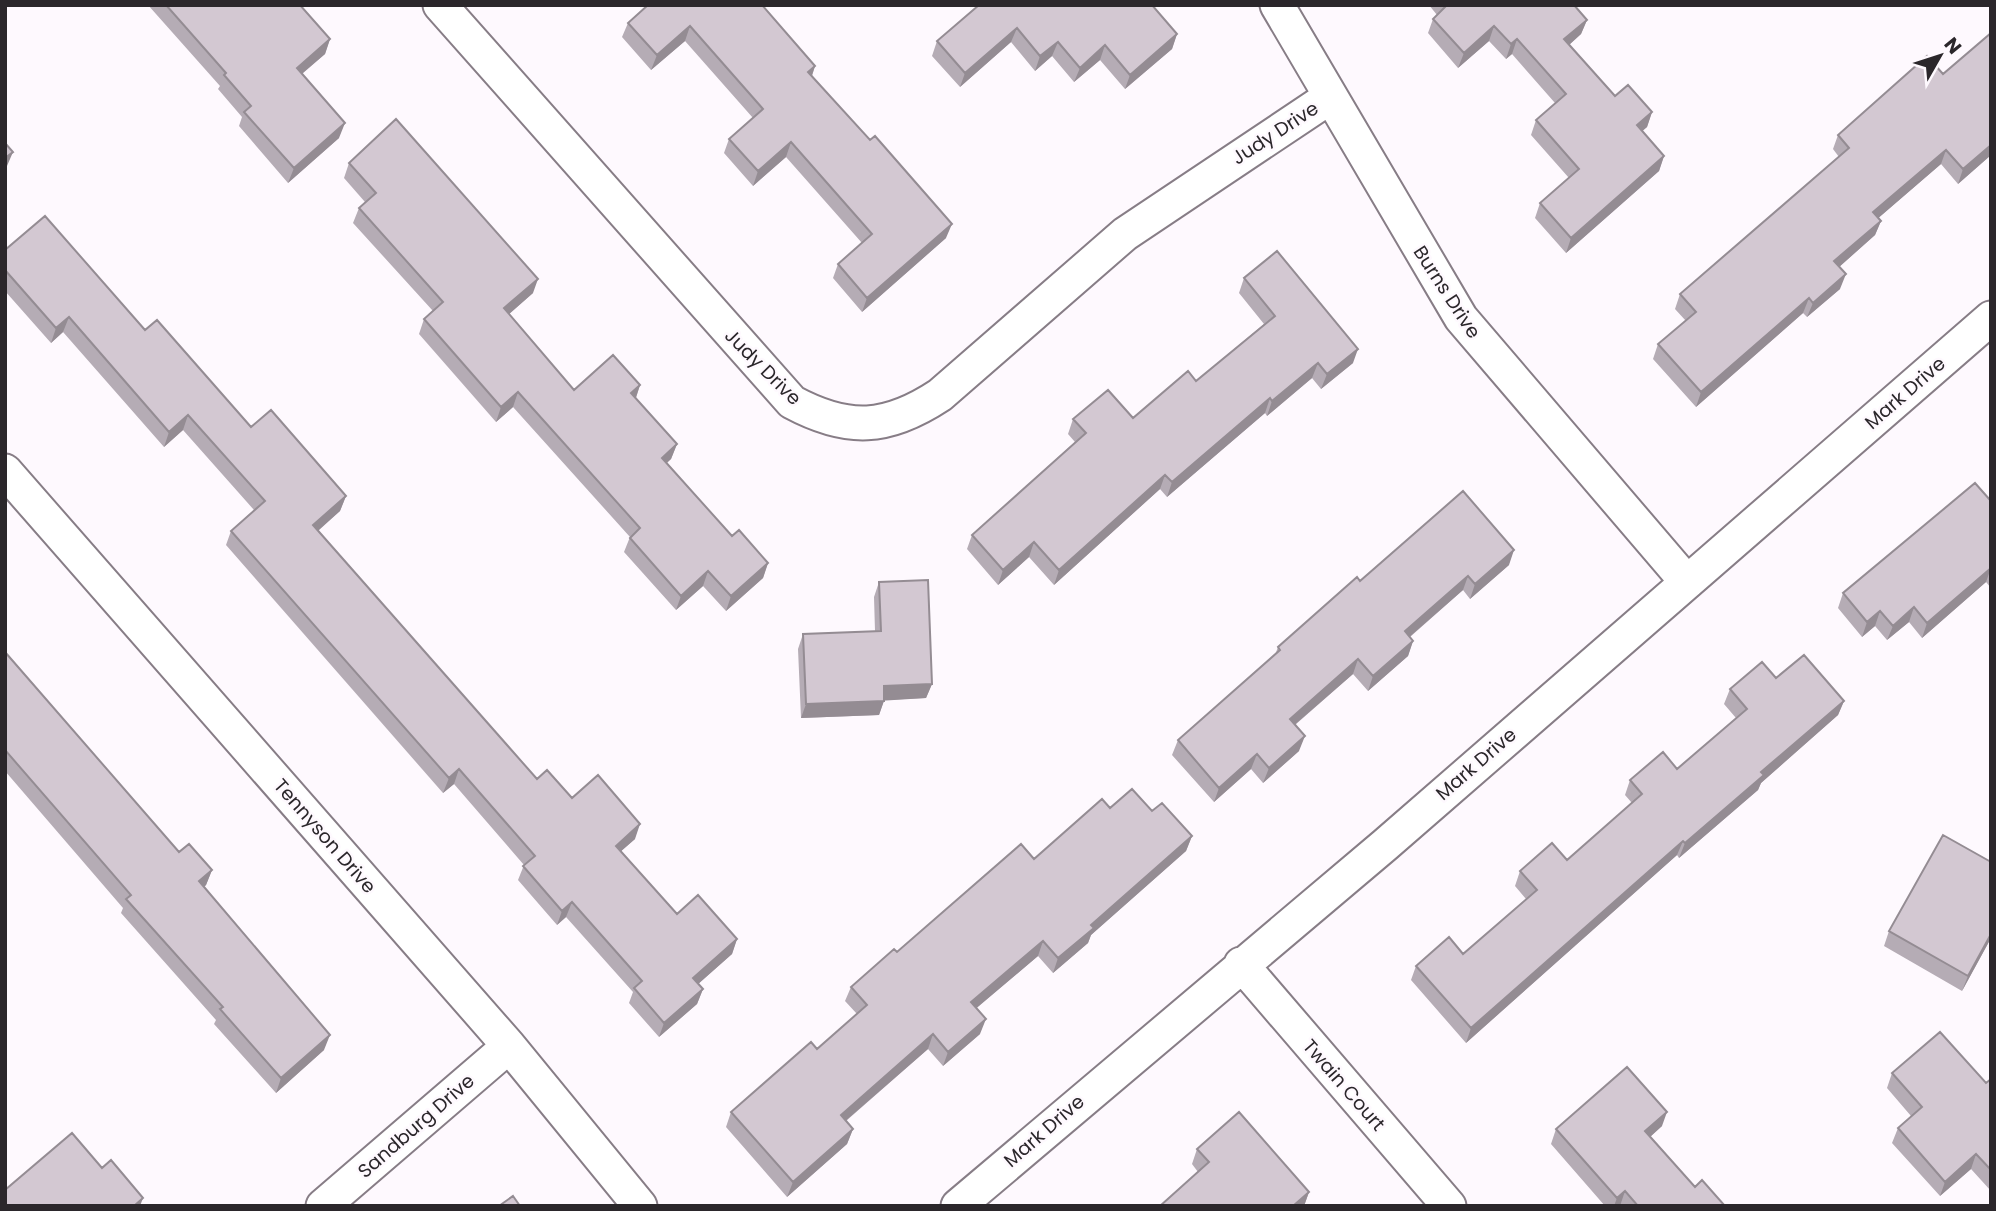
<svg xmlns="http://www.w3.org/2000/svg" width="1996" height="1211" font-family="Poppins,sans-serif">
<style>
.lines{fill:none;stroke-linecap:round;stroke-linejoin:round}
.minor-casing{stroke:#877d86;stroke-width:37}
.minor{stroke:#fff;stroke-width:33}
.wall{fill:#b5acb5}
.shaded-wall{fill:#948c93}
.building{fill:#d3c8d2;stroke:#948c93;stroke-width:2}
.labels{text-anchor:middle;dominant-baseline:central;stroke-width:5;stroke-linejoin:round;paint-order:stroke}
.street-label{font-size:19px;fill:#2b272b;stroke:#fef9fe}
</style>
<rect width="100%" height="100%" fill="#fef9fe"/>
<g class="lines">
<g class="minor-casing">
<path id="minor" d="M440,5L792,402C848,432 887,430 940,395L1125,234L1330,97
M1277,5L1461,318L1686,581
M5,471L509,1046L640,1206
M1241,964L1449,1206
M323,1206L509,1046
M958,1206L1385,845L1991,318"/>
</g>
<use href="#minor" class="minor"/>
</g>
<path class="wall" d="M148,5H300L330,39L325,54L302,74L339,138L288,183L239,126L242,117L218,89L220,86Z
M648,5L815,66L812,76L946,238L862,312L833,278L838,264L862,243L786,157L753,186L724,153L729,139L753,118L685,41L651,70L622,37L628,23Z
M979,5L1177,34L1172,49L1125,89L1100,60L1074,82L1052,56L1035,71L1011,42L960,87L932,56L937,41Z
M1429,5H1574L1587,20L1581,34L1569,45L1615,96L1652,112L1647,127L1642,131L1664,156L1659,171L1566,253L1535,218L1540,203L1569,178L1531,135L1536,120L1555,103L1512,54L1506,59L1489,41L1458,68L1428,33L1433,19L1437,15Z
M1991,33V155L1958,184L1941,164L1878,218L1881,221L1875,235L1839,267L1840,289L1807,317L1803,313L1696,407L1653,359L1658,344L1686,321L1675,309L1680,294L1839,157L1833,149L1838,135L1943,74Z
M349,163L533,293L509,314L574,390L640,385L636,398L677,444L671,459L667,463L732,536L768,563L763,578L726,611L703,586L676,610L624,552L630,537L513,407L496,422L419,334L424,319L433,311L353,223L359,208L365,202L344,178Z
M5,250L145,330L251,427L346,496L340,511L318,530L537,779L572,798L635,839L621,851L677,914L737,939L732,954L698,984L703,989L697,1004L659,1037L629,1003L633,992L566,917L557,925L518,880L524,865L454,784L443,793L226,545L231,531L254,510L183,430L164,447L63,332L51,343L5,291Z
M1244,278L1353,363L1321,389L1312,378L1267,416L1265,413L1167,497L1160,489L1054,585L1029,557L998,585L967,549L972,535L1075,442L1068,434L1073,419L1133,418L1196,381L1264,324L1239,293Z
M1991,499V588L1986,582L1922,638L1909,622L1887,640L1875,626L1862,637L1838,608L1843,593Z
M1509,565L1470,599L1463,590L1410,637L1413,641L1408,656L1368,691L1353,674L1295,725L1299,751L1263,783L1251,769L1214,802L1172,755L1178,740L1275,655L1278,647L1360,581Z
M879,582L932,684L926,698L884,700L879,715L801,718L798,649L803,634L875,631L874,597Z
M5,652L179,852L212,870L206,885L204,887L324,1050L276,1093L214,1024L216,1020L121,913L123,908L5,771Z
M1776,678L1844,701L1838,715L1761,783L1758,790L1679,858L1677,855L1466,1043L1411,980L1416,966L1463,954L1526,899L1515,886L1520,871L1567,860L1632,803L1625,795L1630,780L1677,769L1736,718L1724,704L1730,689Z
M1110,808L1152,811L1192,836L1186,851L1091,935L1088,943L1053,973L1038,956L976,1008L980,1034L943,1066L928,1049L846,1121L853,1129L847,1144L787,1197L726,1127L731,1112L817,1049L857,1014L845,1001L851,987L897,952Z
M1991,862V938L1962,991L1884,946L1889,931Z
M1892,1073L1986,1083L1991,1079V1191L1971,1169L1940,1196L1892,1143L1898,1128L1911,1116L1887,1088Z
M1662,1126L1650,1137L1695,1187L1725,1206H1605L1551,1144L1556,1129Z
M1197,1149L1309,1192L1304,1206H1160L1198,1172L1192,1164Z"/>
<path class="shaded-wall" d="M1587,20L1581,34L1559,54L1564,39Z
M690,26L685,41L651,70L657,55Z
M1494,26L1489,41L1458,68L1464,53Z
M1017,28L1011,42L960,87L965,73Z
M1177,34L1172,49L1125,89L1130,75Z
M330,39L325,54L291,83L297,68Z
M1517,39L1512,54L1506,59L1511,44Z
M1058,42L1052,56L1035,71L1040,56Z
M1105,45L1100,60L1074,82L1080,68Z
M815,66L810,81L808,72Z
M1652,112L1647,127L1632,140L1637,125Z
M345,123L339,138L288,183L294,168Z
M791,142L786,157L753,186L758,171Z
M1991,145V155L1958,184L1963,169Z
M1946,150L1941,164L1868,227L1873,212Z
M13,152L7,166L5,168V158Z
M1664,156L1659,171L1566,253L1571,238Z
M1881,221L1875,235L1829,276L1834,261Z
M952,224L946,238L862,312L867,298Z
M1846,274L1840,289L1807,317L1813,303Z
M538,279L533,293L499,323L504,308Z
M1809,298L1803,313L1696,407L1701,392Z
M69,317L63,332L51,343L56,328Z
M1358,349L1353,363L1321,389L1327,374Z
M1318,363L1312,378L1267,416L1272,401Z
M640,385L635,400L631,393Z
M518,392L513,407L496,422L501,407Z
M1270,398L1265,413L1167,497L1172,482Z
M188,415L183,430L164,447L169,432Z
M677,444L671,459L656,472L662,458Z
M1165,475L1160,489L1054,585L1059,570Z
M346,496L340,511L308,540L313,525Z
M1034,542L1029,557L998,585L1003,570Z
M1514,550L1509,565L1470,599L1475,584Z
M768,563L763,578L726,611L731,596Z
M1991,568L1986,582L1922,638L1927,623Z
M708,571L703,586L676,610L681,596Z
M1468,576L1463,590L1399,646L1405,631Z
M1914,607L1909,622L1887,640L1893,626Z
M1880,611L1875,626L1862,637L1867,622Z
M1413,641L1408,656L1368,691L1373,676Z
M1358,659L1353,674L1284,734L1290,719Z
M932,684L926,698L878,701L884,686Z
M884,701L879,715L801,718L806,704Z
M1844,701L1838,715L1761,783L1758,790L1679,858L1685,843L1761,772Z
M1305,736L1299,751L1263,783L1269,768Z
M1257,754L1251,769L1214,802L1219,788Z
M459,769L454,784L443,793L449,778Z
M640,824L635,839L611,860L616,846Z
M1192,836L1186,851L1091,935L1088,943L1053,973L1058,958L1091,925Z
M1683,841L1677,855L1466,1043L1471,1028Z
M212,870L206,885L193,896L199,881Z
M572,902L566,917L557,925L562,911Z
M1991,934V938L1962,991L1968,976Z
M737,939L732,954L688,993L693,978Z
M1043,941L1038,956L966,1017L971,1002Z
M703,989L697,1004L659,1037L664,1023Z
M986,1019L980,1034L943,1066L948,1052Z
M933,1034L928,1049L835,1130L841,1115Z
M330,1035L324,1050L276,1093L281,1078Z
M1667,1112L1662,1126L1640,1146L1645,1131Z
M853,1129L847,1144L787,1197L793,1182Z
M1976,1154L1971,1169L1940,1196L1945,1182Z
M1625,1191L1620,1206H1614L1617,1198Z
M1309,1192L1304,1206H1293Z
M143,1198L140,1206H134Z"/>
<path class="building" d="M166,5H300L330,39L297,68L345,123L294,168L244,112L251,106L224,75L226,73Z
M648,5H762L815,66L808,72L870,140L875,136L952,224L867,298L838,264L872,234L791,142L758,171L729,139L763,109L690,26L657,55L628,23Z
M979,5H1152L1177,34L1130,75L1105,45L1080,68L1058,42L1040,56L1017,28L965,73L937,41Z
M1447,5H1574L1587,20L1564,39L1615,96L1628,85L1652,112L1637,125L1664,156L1571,238L1540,203L1579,169L1536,120L1566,94L1517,39L1511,44L1494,26L1464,53L1433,19Z
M1991,33V145L1963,169L1946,150L1873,212L1881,221L1834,261L1846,274L1813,303L1809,298L1701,392L1658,344L1696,312L1680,294L1849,148L1838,135L1927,56L1943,74Z
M396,119L538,279L504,308L574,390L613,355L640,385L631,393L677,444L662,458L732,536L739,530L768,563L731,596L708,571L681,596L630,538L640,528L518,392L501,407L424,319L443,302L359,208L376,193L349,163Z
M5,143L13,152L5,158Z
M45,216L145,330L157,320L251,427L271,410L346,496L313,525L537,779L547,770L572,798L598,775L640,824L616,846L677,914L698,895L737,939L693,978L703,989L664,1023L634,988L642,981L572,902L562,911L523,866L535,856L459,769L449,778L231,531L265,501L188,415L169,432L69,317L56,328L5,270V250Z
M1277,251L1358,349L1327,374L1318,363L1272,401L1270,398L1172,482L1165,475L1059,570L1034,542L1003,570L972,535L1086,433L1073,419L1108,390L1133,418L1188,371L1196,381L1275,316L1244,278Z
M1975,483L1990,500L1991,499V568L1927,623L1914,607L1893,626L1880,611L1867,622L1843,593Z
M1463,491L1514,550L1475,584L1468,576L1405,631L1413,641L1373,676L1358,659L1290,719L1305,736L1269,768L1257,754L1219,788L1178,740L1280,650L1278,647L1357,577L1360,581Z
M928,580L932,684L884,686V701L806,704L803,634L881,631L879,582Z
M5,652L179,852L189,844L212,870L199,881L330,1035L281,1078L220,1009L223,1007L126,899L131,895L5,750Z
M1804,655L1844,701L1761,772L1764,775L1685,843L1683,841L1471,1028L1416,966L1449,937L1463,954L1537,890L1520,871L1552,843L1567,860L1642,794L1630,780L1663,752L1677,769L1747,709L1730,689L1762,662L1776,678Z
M1132,789L1152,811L1162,803L1192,836L1091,925L1094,928L1058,958L1043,941L971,1002L986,1019L948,1052L933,1034L841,1115L853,1129L793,1182L731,1112L811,1042L817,1049L867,1005L851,987L894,949L897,952L1021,844L1034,859L1102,799L1110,808Z
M1943,835L1991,862V934L1968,976L1889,931Z
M1940,1032L1986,1083L1991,1079V1170L1976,1154L1945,1182L1898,1128L1922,1107L1892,1073Z
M1627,1067L1667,1112L1645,1131L1695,1187L1702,1180L1725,1206H1638L1625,1191L1617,1198L1556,1129Z
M1239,1112L1309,1192L1293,1206H1160L1209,1162L1197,1149Z
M72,1133L102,1168L111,1160L143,1198L134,1206H5V1190Z
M513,1196L520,1206H499Z"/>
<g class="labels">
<g class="street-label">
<text transform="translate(1275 133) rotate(-33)">Judy Drive</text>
<text transform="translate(1447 292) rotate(57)">Burns Drive</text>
<text transform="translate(763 367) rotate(45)">Judy Drive</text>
<text transform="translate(1905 393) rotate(-41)">Mark Drive</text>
<text transform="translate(1476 764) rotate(-41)">Mark Drive</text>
<text transform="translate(325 836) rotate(49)">Tennyson Drive</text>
<text transform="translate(1344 1085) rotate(49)">Twain Court</text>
<text transform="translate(416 1126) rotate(-41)">Sandburg Drive</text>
<text transform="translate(1044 1131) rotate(-41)">Mark Drive</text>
</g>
</g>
<rect width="1996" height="1211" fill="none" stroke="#2b272b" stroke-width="14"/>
<g transform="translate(1940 56) rotate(51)" stroke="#fef9fe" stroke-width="5" paint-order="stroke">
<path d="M0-5L12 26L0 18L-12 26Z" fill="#2b272b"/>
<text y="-10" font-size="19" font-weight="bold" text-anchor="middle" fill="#2b272b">N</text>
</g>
</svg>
